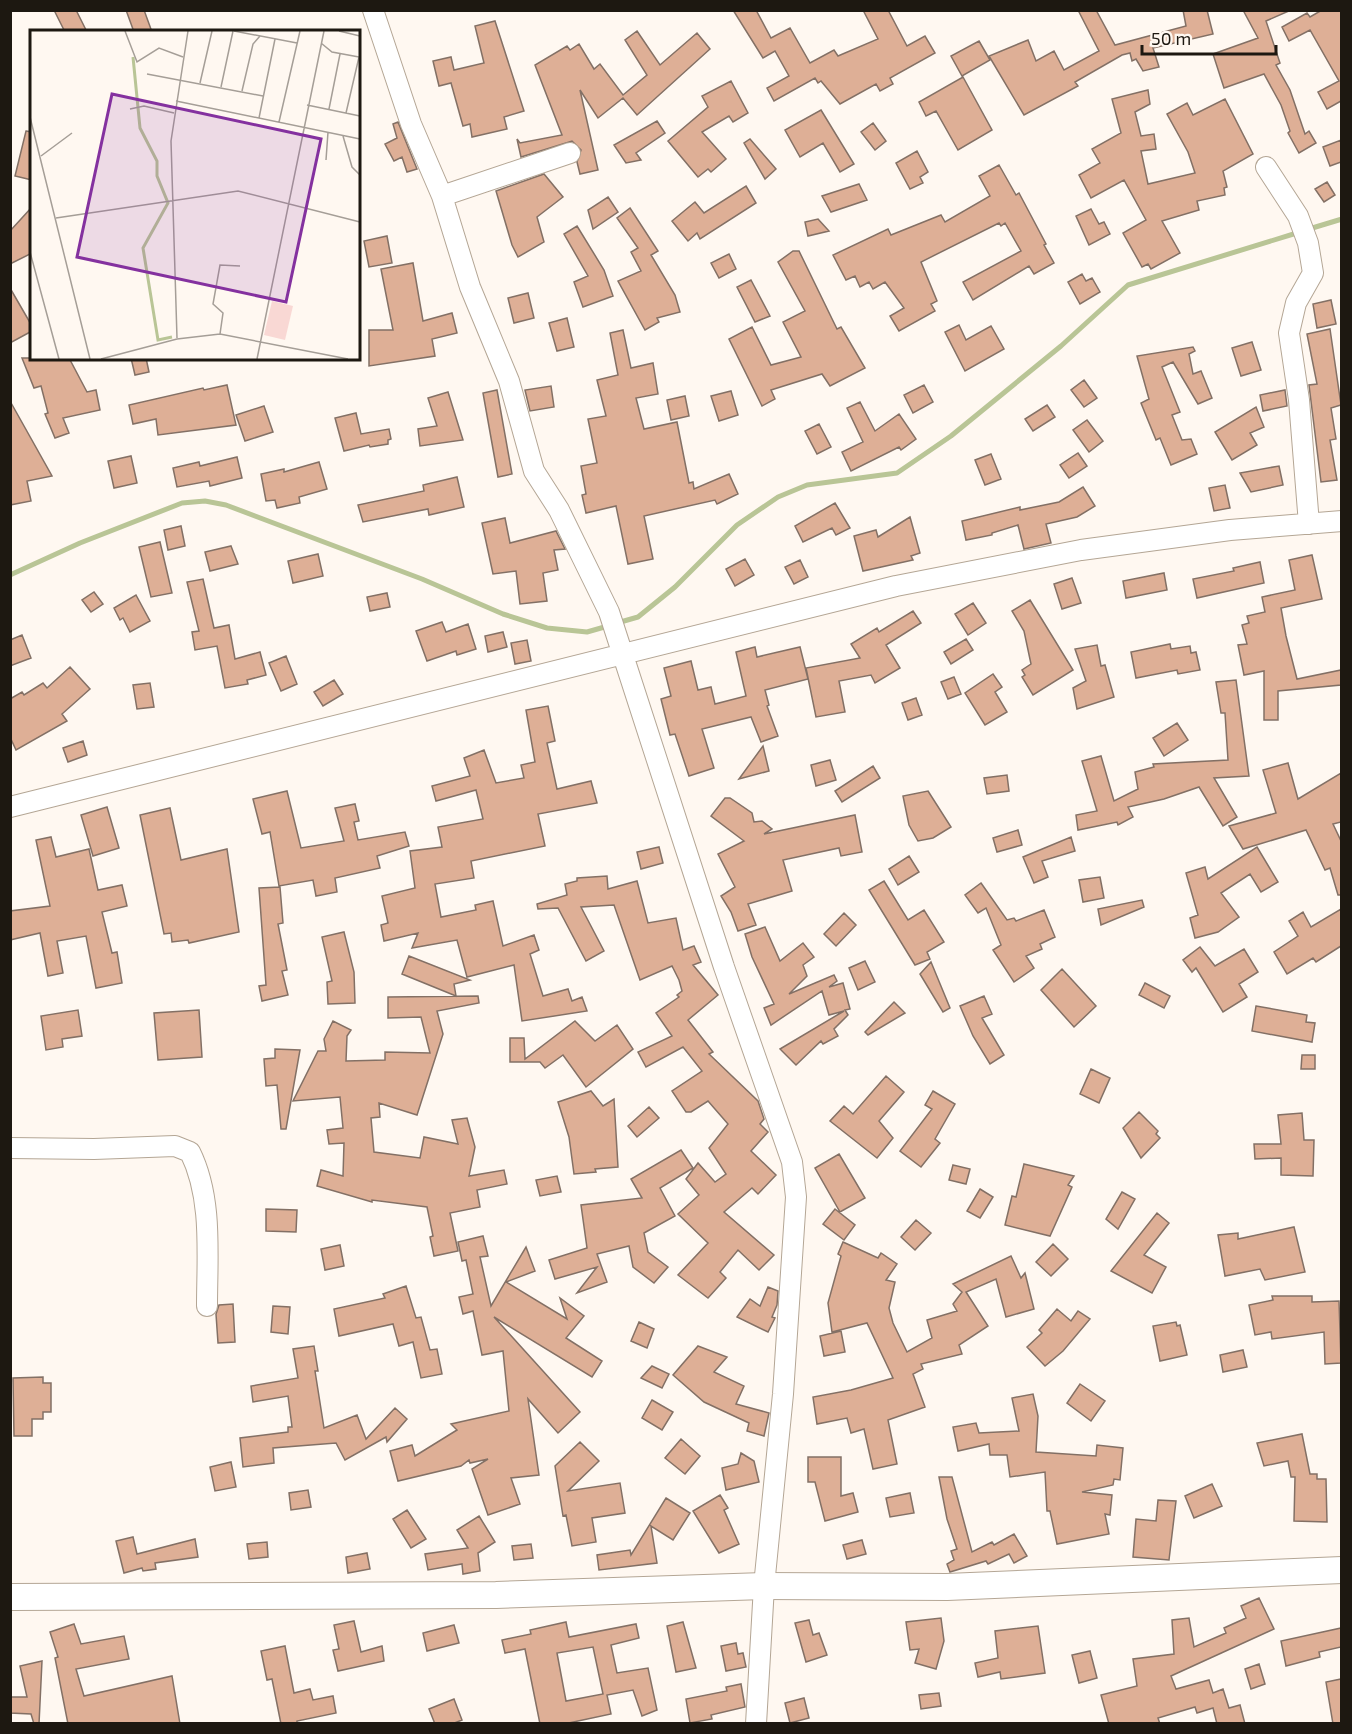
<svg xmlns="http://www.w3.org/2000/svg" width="1352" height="1734" font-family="'Exo 2',sans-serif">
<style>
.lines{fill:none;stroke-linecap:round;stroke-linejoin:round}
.stream{stroke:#b9c596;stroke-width:5}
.building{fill:#deaf96;stroke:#837065;stroke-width:1.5;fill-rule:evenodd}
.minor-casing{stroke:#b4a695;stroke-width:22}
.tertiary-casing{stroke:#b4a695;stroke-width:28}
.minor{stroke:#fff;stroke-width:20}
.tertiary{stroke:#fff;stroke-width:26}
.inset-river{fill:none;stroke:#b9c596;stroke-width:3}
.inset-road{fill:none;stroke:#a59e97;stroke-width:1.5}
.view{fill:#84319f;fill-opacity:0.15;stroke:#84319f;stroke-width:3}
.inset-edge{fill:none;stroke:#1d1811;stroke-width:3}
</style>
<rect width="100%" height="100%" fill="#fff8f1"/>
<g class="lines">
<path class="stream" d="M1309,229L1342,219
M10,575L80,543L182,503L205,501L226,505L422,579L503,614L547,628L587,632L608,626
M617,623L638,617L675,587L737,525L778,497L807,485L897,473L951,436L1061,346L1128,285L1300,232"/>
</g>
<path class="building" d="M54,10H76L87,32H65Z
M126,10H144L152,32H134Z
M733,10H756L771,38L790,28L810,63L834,50L838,56L878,39L863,10H888L907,46L925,36L935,53L890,78L893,84L880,91L876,84L840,104L821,81L818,83L815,78L774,101L767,88L789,76L775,51L763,58Z
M1078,10H1096L1115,45L1186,26L1183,10H1207L1213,34L1153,48L1159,67L1143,71L1136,59L1132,61L1130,53L1122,55L1075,82L1078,86L1024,115L989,56L1028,40L1036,61L1054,51L1064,70L1099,51Z
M1243,10H1291L1266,21L1280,63L1276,65L1290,90L1305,134L1309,131L1316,143L1299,153L1288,133L1290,131L1281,105L1264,74L1224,88L1213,54L1258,38Z
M1322,10H1341V101L1327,109L1318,92L1339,81L1310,30L1289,41L1282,27L1307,13L1310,17Z
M495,21L524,111L504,117L507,129L472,137L470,124L463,126L451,83L439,86L433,61L451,57L454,70L484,63L475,26Z
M637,31L660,65L697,33L710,49L637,115L623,98L598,118L580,90L598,170L580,174L577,162L581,150L572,141L521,157L517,139L520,143L562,135L535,65L567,46L570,50L579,44L594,69L600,64L623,95L647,75L625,40Z
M979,41L990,60L962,76L951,56Z
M963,77L992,130L958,150L936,111L926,116L919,102Z
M731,81L748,113L733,122L729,116L702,132L726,159L711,172L708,169L698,177L668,141L708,107L702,96Z
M1148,90L1150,104L1135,112L1141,136L1154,134L1156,149L1141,151L1148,184L1195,173L1188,152L1167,114L1187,103L1193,115L1225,99L1253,154L1223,171L1227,187L1224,188L1225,195L1197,201L1199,210L1162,221L1180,253L1151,269L1148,264L1142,267L1123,233L1146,220L1124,180L1091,198L1079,175L1100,163L1092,149L1121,133L1112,99Z
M821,110L854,164L840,172L823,143L800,157L785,130Z
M657,121L665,133L636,153L641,160L626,163L614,145Z
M398,122L417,169L407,172L402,157L394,161L385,144L397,138L393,124Z
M873,123L886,141L875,150L861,132Z
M26,131L32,132V180L15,176Z
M750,139L776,169L765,179L744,143Z
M1341,140V162L1330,166L1323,147Z
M917,151L928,172L920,177L923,183L910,189L896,163Z
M999,165L1016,195L1019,193L1046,244L1044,245L1054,263L1034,274L1029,266L973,300L963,282L1021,251L1005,223L1001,226L999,223L921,262L937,301L931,304L935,311L899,331L890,316L904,308L885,282L873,289L869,282L860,287L855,276L846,280L833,255L888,229L891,235L941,215L945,222L990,196L979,176Z
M544,174L563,197L537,217L544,242L518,257L512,245L496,191Z
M1327,182L1335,195L1324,202L1315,189Z
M859,184L867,200L831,212L822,196Z
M746,186L756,203L700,239L697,233L688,241L672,221L695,202L704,213Z
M608,197L618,212L593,229L588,210Z
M32,207V253L10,264V231Z
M630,208L658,251L651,255L675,295L680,312L657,318L659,322L645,330L618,281L641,271L631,252L638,248L617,218Z
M1091,209L1099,224L1104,222L1110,234L1089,245L1076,216Z
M818,219L829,231L808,236L805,222Z
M577,226L604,270L613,296L583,307L574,282L588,276L564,234Z
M387,236L392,263L369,267L364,241Z
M793,251H799L837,329L841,327L865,368L830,386L822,374L771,390L775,399L762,406L729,339L752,327L771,365L801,357L783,322L805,311L778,262Z
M729,254L736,269L719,278L711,263Z
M413,263L423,321L452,313L457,333L432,339L435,356L369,366V330H393L381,269Z
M1082,274L1086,281L1092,278L1100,292L1080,304L1068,282Z
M751,280L770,316L755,322L737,287Z
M10,288L32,326V331L10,343Z
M528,293L534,318L514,323L508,298Z
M1331,300L1336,324L1317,328L1313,304Z
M567,318L574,347L557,351L549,323Z
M959,325L966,340L991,326L1004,349L965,371L945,332Z
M1330,329L1341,405L1331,408L1336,439L1330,440L1337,480L1321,482L1309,385L1317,384L1307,334Z
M623,330L631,368L653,363L658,394L636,398L644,429L677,422L689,483L693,482L694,489L729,474L738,494L717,504L715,500L644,516L653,559L628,564L616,506L586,513L582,495L586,494L581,466L597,463L588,419L606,416L597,380L618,375L610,333Z
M1252,342L1261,370L1241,376L1232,348Z
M1193,347L1195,351L1189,354L1193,374L1201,371L1212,398L1198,404L1173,362L1162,367L1180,412L1172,415L1182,440L1191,439L1197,454L1171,465L1160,438L1156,440L1141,403L1149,399L1137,356Z
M22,358H69L87,392L96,390L100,410L63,418L69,433L55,438L45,414L48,413L41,386L34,388Z
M131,358H146L149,372L135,375Z
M1084,380L1097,398L1084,407L1071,390Z
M227,385L236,425L158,435L156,419L133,424L129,405L203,388L204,390Z
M924,385L933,402L913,413L904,395Z
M551,386L554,407L530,411L525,390Z
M497,390L512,474L498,477L483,393Z
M1285,390L1287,406L1263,411L1260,395Z
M731,391L738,415L719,421L711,396Z
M448,392L463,440L420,446L418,429L437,426L428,398Z
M685,396L689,416L671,420L667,400Z
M10,401L52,476L27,481L31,501L10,505Z
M860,402L875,431L899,414L916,439L901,450L899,447L851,471L842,452L863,442L847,408Z
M1047,405L1055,417L1033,431L1025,419Z
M264,406L273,432L245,441L236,415Z
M1256,407L1264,427L1250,433L1257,445L1232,460L1215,432Z
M356,413L361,434L389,429L391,439L388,440V444L370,447L369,445L344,451L335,418Z
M1087,420L1103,441L1089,452L1073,430Z
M819,424L831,447L817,454L805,431Z
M1078,453L1087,466L1069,478L1060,465Z
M991,454L1001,479L985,485L975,460Z
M131,456L137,483L114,488L108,461Z
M237,457L242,478L210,486L209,481L177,487L173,468L199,462L200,466Z
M319,462L327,489L299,497L300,503L277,508L275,500L266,501L261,474L284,469V472Z
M1279,466L1283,485L1251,492L1240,473Z
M457,477L464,507L429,515L428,509L363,522L358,505L424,491L423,485Z
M1225,485L1230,508L1214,511L1209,488Z
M1083,487L1095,506L1077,517L1046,524L1051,543L1024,549L1018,525L992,533V535L966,540L962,521L1020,507V510L1059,502Z
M835,503L850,528L836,535L832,528L803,542L795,526Z
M910,517L920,553L911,556L913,560L863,571L854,536L876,530L878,537Z
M505,518L510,543L556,531L565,549L554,550L558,570L543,573L547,601L520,604L516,571L493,574L482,523Z
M181,526L185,546L168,550L164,530Z
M160,542L172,593L151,597L139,547Z
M231,546L238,564L210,571L205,552Z
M318,554L323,576L293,583L288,561Z
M1312,555L1322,599L1281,608L1286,636L1297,679L1341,670V685L1278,691V720H1264V671L1244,675L1238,645L1247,644L1242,625L1249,623L1247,616L1265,612L1262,597L1295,590L1289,560Z
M745,559L754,575L735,586L726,569Z
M800,560L808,577L794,584L785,567Z
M1260,562L1264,583L1197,598L1193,579L1234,571L1233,568Z
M1164,573L1167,590L1126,598L1123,581Z
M1072,578L1081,603L1062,609L1054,584Z
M203,579L214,628L229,625L235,659L260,652L266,675L247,680L248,684L225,688L217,646L195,650L192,632L199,631L187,582Z
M94,592L103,604L91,612L82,600Z
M387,593L390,607L370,611L367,597Z
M136,595L150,621L130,632L123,618L120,620L114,608Z
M1030,600L1073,670L1033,695L1022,677L1025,675L1022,670L1031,664L1024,631L1012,611Z
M973,603L986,623L968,635L955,614Z
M913,611L921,623L886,645L900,668L875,683L871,675L839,681L845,712L816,717L806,668L860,658L851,644L877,628L879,632Z
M442,622L446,632L468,624L476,649L457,655L456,651L427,661L416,631Z
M503,632L507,647L488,652L485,636Z
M22,635L31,658L10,666V640Z
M966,639L973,650L951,664L944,652Z
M527,640L531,661L515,664L511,643Z
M1170,644L1171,649L1190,646L1191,653L1196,652L1200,670L1178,674L1177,670L1136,678L1131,652Z
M1097,645L1101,666L1105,665L1114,697L1077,709L1073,688L1086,681L1075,649Z
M755,647L757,657L800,647L808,679L765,690L769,705L767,706L778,736L761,742L751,717L702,729L714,768L689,776L675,734L670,735L661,699L671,696L664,668L691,661L698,690L711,687L715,704L746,696L736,652Z
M286,656L297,684L281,691L269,663Z
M70,667L90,689L62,714L67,721L16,750L10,737V699L22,692L24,695L43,683L47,688Z
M993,674L1002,687L995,692L1007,712L985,725L965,693Z
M954,677L961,694L948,699L941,682Z
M334,680L343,694L323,706L314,692Z
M1236,680L1249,776L1214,778L1237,817L1223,826L1199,787L1164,799L1128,807L1133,817L1118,825L1117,822L1078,830L1076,815L1097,811L1082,761L1101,756L1114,801L1138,789L1135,772L1154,767L1153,764L1228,760L1225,713H1221L1216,682Z
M150,683L154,707L137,709L133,685Z
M916,698L922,715L908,720L902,703Z
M548,706L555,741L547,743L557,789L591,781L597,803L538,814L545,846L471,861L474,878L435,884L441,917L476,910L475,905L493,901L503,946L534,935L539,950L530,954L543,996L568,989L572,1001L582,997L587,1011L522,1021L514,965L467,977L457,940L412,948L418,933L384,941L381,925L388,923L382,896L415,888L410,851L442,847L438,827L483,819L476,790L436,801L432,786L470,776L464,758L484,750L496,783L524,778L521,765L535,762L526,710Z
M1177,723L1188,740L1164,756L1153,738Z
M83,741L87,755L68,762L63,748Z
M763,746L769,771L739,779Z
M830,760L836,780L816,786L811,765Z
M1288,763L1298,799L1341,773V822L1333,824L1341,841V895H1338L1330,868L1325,870L1306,830L1243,849L1229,826L1276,813L1263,770Z
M873,766L880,778L842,802L835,791Z
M1007,775L1009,791L987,794L984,778Z
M287,791L301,848L344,841L335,808L355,804L359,821L354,822L358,840L405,832L409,846L377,856L380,868L335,878L337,892L316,896L313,880L279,886L270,832L262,834L253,799Z
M928,791L951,827L933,838L918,841L909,825L903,796Z
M725,798H730L752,813L754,822L762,821L772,829L764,834L855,815L862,852L841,856L839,848L783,860L792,891L748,904L756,925L738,931L731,912L721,896L735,887L718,854L744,841L711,816Z
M107,807L119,848L93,856L81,815Z
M170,808L181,860L227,849L239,932L189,943L188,940L172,942L171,933L164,934L140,815Z
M1018,830L1022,845L997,852L993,838Z
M51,837L56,857L89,849L98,890L122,885L127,906L102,912L112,953L117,952L122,983L96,988L86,936L57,941L63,973L48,976L40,933L10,940V911L50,906L36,840Z
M1071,837L1075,851L1042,861L1048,877L1034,883L1023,857Z
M659,847L663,863L641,869L637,852Z
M1257,847L1278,882L1261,892L1250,874L1221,893L1239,917L1218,932L1195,938L1190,918L1198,915L1186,873L1205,867L1208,879Z
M909,856L919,872L898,885L889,869Z
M607,876L608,889L637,881L648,923L676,918L683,950L694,946L701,962L693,965L718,995L688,1020L713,1052L709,1054L758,1101L764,1119L760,1124L768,1132L751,1151L776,1175L758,1194L752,1188L724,1212L774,1255L759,1270L738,1250L720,1272L726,1278L708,1298L678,1275L708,1243L678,1214L699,1195L686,1179L698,1163L715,1182L726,1174L709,1148L728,1124L708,1101L691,1112H686L672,1091L702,1071L683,1047L646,1067L638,1052L672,1036L656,1013L679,997L677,995L682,991L679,980L672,966L640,980L614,905L581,907L604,951L586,961L558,908L538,909L537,904L567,895L565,884L577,881V878Z
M1100,877L1104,898L1083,902L1079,880Z
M884,881L908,920L924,910L944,942L927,952L930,959L915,965L869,890Z
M981,883L1007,920L1014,918L1016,921L1044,910L1055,937L1040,944L1042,949L1026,956L1034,968L1014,982L993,950L1001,945L986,908L978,913L965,895Z
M280,887L283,923L278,924L287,970L282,971L288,995L262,1001L259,986L266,985L259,888Z
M1142,900L1144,907L1101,925L1098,909Z
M1341,909V946L1316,962L1313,958L1287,974L1274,952L1298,936L1289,921L1303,912L1311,927Z
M844,913L856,925L836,946L824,934Z
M765,927L780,961L803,943L814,957L803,965L807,976L789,994L834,975L837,981L829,987L843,983L850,1009L845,1010L848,1015L834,1029L838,1036L823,1044L821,1041L796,1065L780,1049L844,1011L829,1015L822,991L771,1025L764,1008L774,1004L752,957L745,934Z
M344,932L354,972L355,1003L328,1004L327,982L332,981L322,937Z
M1200,947L1215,966L1244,949L1258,972L1239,984L1247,997L1223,1012L1196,968L1192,972L1183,960Z
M409,956L470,980L454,984L456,996L402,974Z
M865,961L875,982L858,990L849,968Z
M931,962L950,1008L943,1012L920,974Z
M1062,969L1096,1006L1074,1027L1041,990Z
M1145,983L1170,996L1164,1008L1139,995Z
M478,996L479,1003L437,1011L443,1034L417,1115L379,1103L380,1117L371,1118L374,1152L420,1158L424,1137L458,1144L452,1120L467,1118L475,1147L469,1176L504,1170L507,1184L477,1190L480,1207L450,1213L458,1251L434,1256L430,1237L433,1236L427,1207L372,1200V1202L317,1186L321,1170L343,1176L344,1143L329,1144L327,1130L343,1128L340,1097L293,1101L318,1051H326L324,1039L333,1021L351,1030L347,1036L346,1061L385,1060V1052L430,1053L421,1017L388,1018V997Z
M984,996L992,1014L982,1018L1004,1055L990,1064L973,1036L960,1006Z
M894,1002L905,1013L868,1035L865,1032Z
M1256,1006L1307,1015L1306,1022L1315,1023L1312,1042L1252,1031Z
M78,1010L82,1036L62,1039L63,1047L46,1050L41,1016Z
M199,1010L202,1057L158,1060L154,1013Z
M575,1021L595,1041L617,1025L633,1049L586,1087L563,1055L545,1068L540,1062H510V1038H524L525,1059Z
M275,1049L300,1050L286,1129H281L277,1085L266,1086L264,1059L275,1058Z
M1302,1055H1315V1069H1301Z
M1091,1069L1110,1078L1099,1103L1080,1094Z
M886,1076L904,1092L879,1121L893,1138L877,1158L830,1121L844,1106L853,1114Z
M591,1091L603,1106L614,1099L618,1167L595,1169L596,1172L574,1174L569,1137L558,1102Z
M933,1091L955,1104L935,1139L940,1143L921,1167L900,1151L932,1109L925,1105Z
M649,1107L659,1118L637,1137L628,1126Z
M1139,1112L1158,1131L1156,1134L1160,1138L1141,1158L1123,1128Z
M1302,1113L1304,1140H1314L1313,1176L1281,1175V1158L1255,1159L1254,1144H1281L1278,1115Z
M681,1150L693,1168L660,1188L675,1216L644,1233L648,1252L668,1267L654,1283L633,1267L629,1246L597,1254L607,1282L577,1293L597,1267L555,1279L549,1260L587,1248L581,1205L642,1198L631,1179Z
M839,1154L865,1198L840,1212L815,1168Z
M1024,1164L1074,1176L1068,1185L1072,1187L1050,1236L1005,1225L1012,1196L1016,1197Z
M953,1165L970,1169L966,1184L949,1180Z
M557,1176L561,1192L540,1196L536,1180Z
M980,1189L993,1197L980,1218L967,1211Z
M1122,1192L1135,1199L1118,1229L1106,1219Z
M266,1209L297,1210L296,1232L266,1231Z
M835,1209L855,1225L844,1240L823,1224Z
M1157,1213L1169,1223L1144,1255L1166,1267L1152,1293L1111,1271Z
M916,1220L931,1233L915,1250L901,1237Z
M1294,1227L1305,1272L1265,1280L1260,1269L1225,1276L1218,1235L1238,1233V1239Z
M483,1236L488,1256L480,1257L491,1306L526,1247L535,1271L506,1282L567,1319L560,1298L584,1316L566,1338L602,1361L592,1377L494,1317L580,1412L558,1433L528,1399L539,1475L511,1478L520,1504L488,1515L472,1469L488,1459L470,1463L469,1460L461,1466L398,1481L390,1451L412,1445L415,1456L457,1430L451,1424L509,1411L503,1351L482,1355L473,1311L463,1314L459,1297L473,1294L466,1260L462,1261L458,1242Z
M843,1242L878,1258L881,1253L897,1264L886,1280L895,1282L889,1308L893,1323L907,1352L932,1338L927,1320L957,1311L953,1304L962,1292L953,1284L1011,1256L1021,1278L1025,1273L1034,1309L1006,1317L996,1279L966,1292L988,1326L959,1345L962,1354L921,1364L923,1369L913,1374L925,1407L888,1420L897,1464L873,1469L864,1429L851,1433L847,1418L817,1424L813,1397L851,1390L893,1378L867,1323L832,1332L828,1303L841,1256L838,1254Z
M1053,1244L1068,1259L1051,1276L1036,1262Z
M340,1245L344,1266L325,1270L321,1249Z
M406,1286L416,1318L421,1317L430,1350L437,1349L442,1374L421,1378L413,1342L399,1346L393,1324L339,1336L334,1309L385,1298L383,1294Z
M768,1287L778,1291L777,1305L772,1317L775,1318L768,1332L737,1317L750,1299L760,1306Z
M1272,1296H1312V1302L1339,1301L1341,1363L1325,1364L1324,1332L1272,1339L1271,1332L1255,1335L1249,1305L1273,1300Z
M233,1304L235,1342L218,1343L216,1314L219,1305Z
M273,1306L290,1307L288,1334L271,1332Z
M1057,1309L1071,1321L1078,1311L1090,1319L1063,1351L1045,1366L1027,1347L1042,1333L1039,1330Z
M639,1322L654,1329L647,1348L631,1341Z
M1176,1322L1177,1326L1180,1325L1187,1355L1160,1361L1153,1326Z
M841,1331L845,1352L824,1356L820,1336Z
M314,1346L318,1371H315L324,1428L357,1415L366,1439L395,1408L407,1419L387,1442L386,1437L345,1460L336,1443L273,1448L274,1463L243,1467L240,1438L288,1432V1427H292L288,1396L253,1402L251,1386L298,1378L293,1349Z
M698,1346L727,1357L714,1372L744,1386L736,1404L769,1413L764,1436L747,1431L749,1423L704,1402L673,1375Z
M1243,1350L1247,1367L1223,1372L1220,1355Z
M652,1366L669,1374L662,1388L641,1378Z
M43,1377V1383H51V1412H43V1419H32V1436H14L13,1378Z
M1080,1384L1105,1401L1091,1421L1067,1403Z
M1033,1394L1038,1416L1036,1452L1096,1456L1097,1445L1123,1448L1120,1480L1114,1479L1113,1485L1082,1492L1112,1495L1110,1515L1105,1514L1109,1534L1057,1544L1050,1511H1047L1045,1472L1010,1477L1007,1455H990L989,1444L958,1451L953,1427L976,1423L979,1433L1019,1431L1012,1398Z
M652,1400L673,1412L662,1430L642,1418Z
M1302,1434L1310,1474H1317V1479H1326L1327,1522L1294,1521L1295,1477H1291L1288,1461L1264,1466L1257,1443Z
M681,1439L700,1456L685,1474L665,1458Z
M580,1442L599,1461L568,1491L620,1483L625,1513L592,1518L596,1542L572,1546L566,1515L563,1516L555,1466Z
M741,1453L754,1461L759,1482L726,1490L722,1468L738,1464Z
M808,1457H841V1496L853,1493L858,1512L825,1521L815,1482H808Z
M231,1462L236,1487L215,1491L210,1467Z
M939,1477H952L972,1552L992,1542L994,1545L1014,1534L1027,1556L1014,1563L1009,1554L988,1564L986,1561L950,1572L947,1564L954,1560L951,1551L957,1549L947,1519Z
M1212,1484L1222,1506L1194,1518L1185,1496Z
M308,1490L311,1507L291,1510L289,1493Z
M910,1493L914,1513L890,1517L886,1498Z
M720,1495L728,1508L724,1510L739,1544L719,1553L693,1511Z
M666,1498L690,1513L673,1540L651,1526L657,1563L599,1570L597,1555L630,1550L631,1555Z
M1158,1500L1176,1501L1169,1560L1133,1557L1136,1519L1156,1521Z
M407,1510L426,1539L411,1548L393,1519Z
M479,1516L495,1542L478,1553L480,1571L463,1574L462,1564L428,1570L425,1554L468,1548L457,1530Z
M133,1537L137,1554L195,1539L198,1557L155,1563L156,1569L143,1571L142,1568L124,1573L116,1541Z
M862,1540L866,1554L847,1559L843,1545Z
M267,1542L268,1557L249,1559L247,1544Z
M531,1544L533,1558L514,1560L512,1546Z
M367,1553L370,1569L348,1573L346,1557Z
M1259,1598L1274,1629L1171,1676L1176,1689L1209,1680L1213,1693L1223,1689L1229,1708L1240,1705L1245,1724H1217L1213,1708L1197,1713L1195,1707L1158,1718L1160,1724H1109L1101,1695L1137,1686L1133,1659L1174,1654L1172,1620L1189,1618L1194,1647L1226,1633L1224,1628L1246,1618L1241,1606Z
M941,1618L944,1641L936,1669L915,1663L919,1649L910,1650L906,1622Z
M809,1620L813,1635L819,1633L827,1655L806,1662L795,1623Z
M354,1621L361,1652L382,1646L384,1661L338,1671L333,1650L339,1649L334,1625Z
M566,1622L569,1637L636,1624L639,1638L611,1645L617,1673L648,1668L657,1710L642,1716L633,1690L607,1695L611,1714L564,1724H540L525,1649L505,1653L502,1640L531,1634L530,1630ZM593,1647L603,1694L566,1701L557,1653Z
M683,1622L696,1668L676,1672L667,1626Z
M74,1624L81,1644L124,1636L129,1659L76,1669L84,1696L172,1676L180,1724H68L55,1658L58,1657L50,1632Z
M454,1625L459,1643L427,1651L423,1633Z
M1038,1626L1045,1673L1001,1679L1000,1672L978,1677L975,1663L998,1658L995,1631Z
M1341,1628V1647L1319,1652L1320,1657L1286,1666L1281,1641Z
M736,1643L738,1654L743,1653L746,1667L726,1671L721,1646Z
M285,1646L294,1693L310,1689L313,1700L333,1696L336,1713L297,1721V1724H281L272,1679L267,1680L261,1651Z
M1090,1651L1097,1678L1079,1683L1072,1655Z
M42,1661L39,1724H34L31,1714L10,1713V1697H27L20,1666Z
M1259,1664L1265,1684L1251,1689L1245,1669Z
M1341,1679V1724H1333L1326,1682Z
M741,1684L745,1707L711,1715L712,1719L690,1723L686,1699L727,1691L726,1687Z
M939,1693L941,1706L921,1709L919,1695Z
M804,1698L809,1718L790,1723L785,1703Z
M454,1699L462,1720L452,1724H435L429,1709Z"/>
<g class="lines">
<g class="minor-casing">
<path id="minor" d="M373,10L411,124L442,196L470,287L509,381L534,471L559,510L609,612L724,967L792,1162L796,1197L783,1394L764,1586L756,1724
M1266,167L1298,216L1308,243L1313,273L1296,303L1289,333L1299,400L1309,524
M442,196L570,153
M10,807L896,586L1081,550L1230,530L1342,521
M10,1148L94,1149L175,1146L190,1152C213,1198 207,1256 207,1306"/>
</g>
<g class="tertiary-casing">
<path id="tertiary" d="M10,1597L496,1595L764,1586L947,1587L1342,1570"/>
</g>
<use href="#minor" class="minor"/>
<use href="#tertiary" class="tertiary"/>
</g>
<g transform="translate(30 30)">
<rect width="330" height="330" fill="#fff8f1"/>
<path d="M242,271L263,276L255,310L234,305Z" fill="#f9d8d4"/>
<path class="inset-river" d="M103,27L110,98L127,131V146L138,173L113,218L128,310L142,307"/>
<path class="inset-road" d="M95,1L107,32L129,18L153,27M204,1L267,13M309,1L330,6M291,13L302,22L329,27M117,44L233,66M170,53L182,1M191,57L203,1M212,61L223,14L230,6M146,71L330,109M277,75L330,86M100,79L114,76L144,83M299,79L310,24M316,83L329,27M0,87L60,329M229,88L245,9M249,92L270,1M313,106L322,137L330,145M11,126L42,103M296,130L298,102M26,188L208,161L330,192M0,222L29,329M190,304L193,283L183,274L190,235L210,236M147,308L141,111L158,1M71,329L147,309L190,304L318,329M227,329L294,1"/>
<path class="view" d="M82,64L291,109L256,272L47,227Z"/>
<rect width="330" height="330" class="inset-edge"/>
</g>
<rect width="1352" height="1734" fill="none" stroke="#1d1811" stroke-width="24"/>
<path d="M1142 45v9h134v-9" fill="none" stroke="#1d1811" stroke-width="3"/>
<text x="1151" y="45" font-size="18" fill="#1d1811" stroke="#fff8f1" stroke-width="4.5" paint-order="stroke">50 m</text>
</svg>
